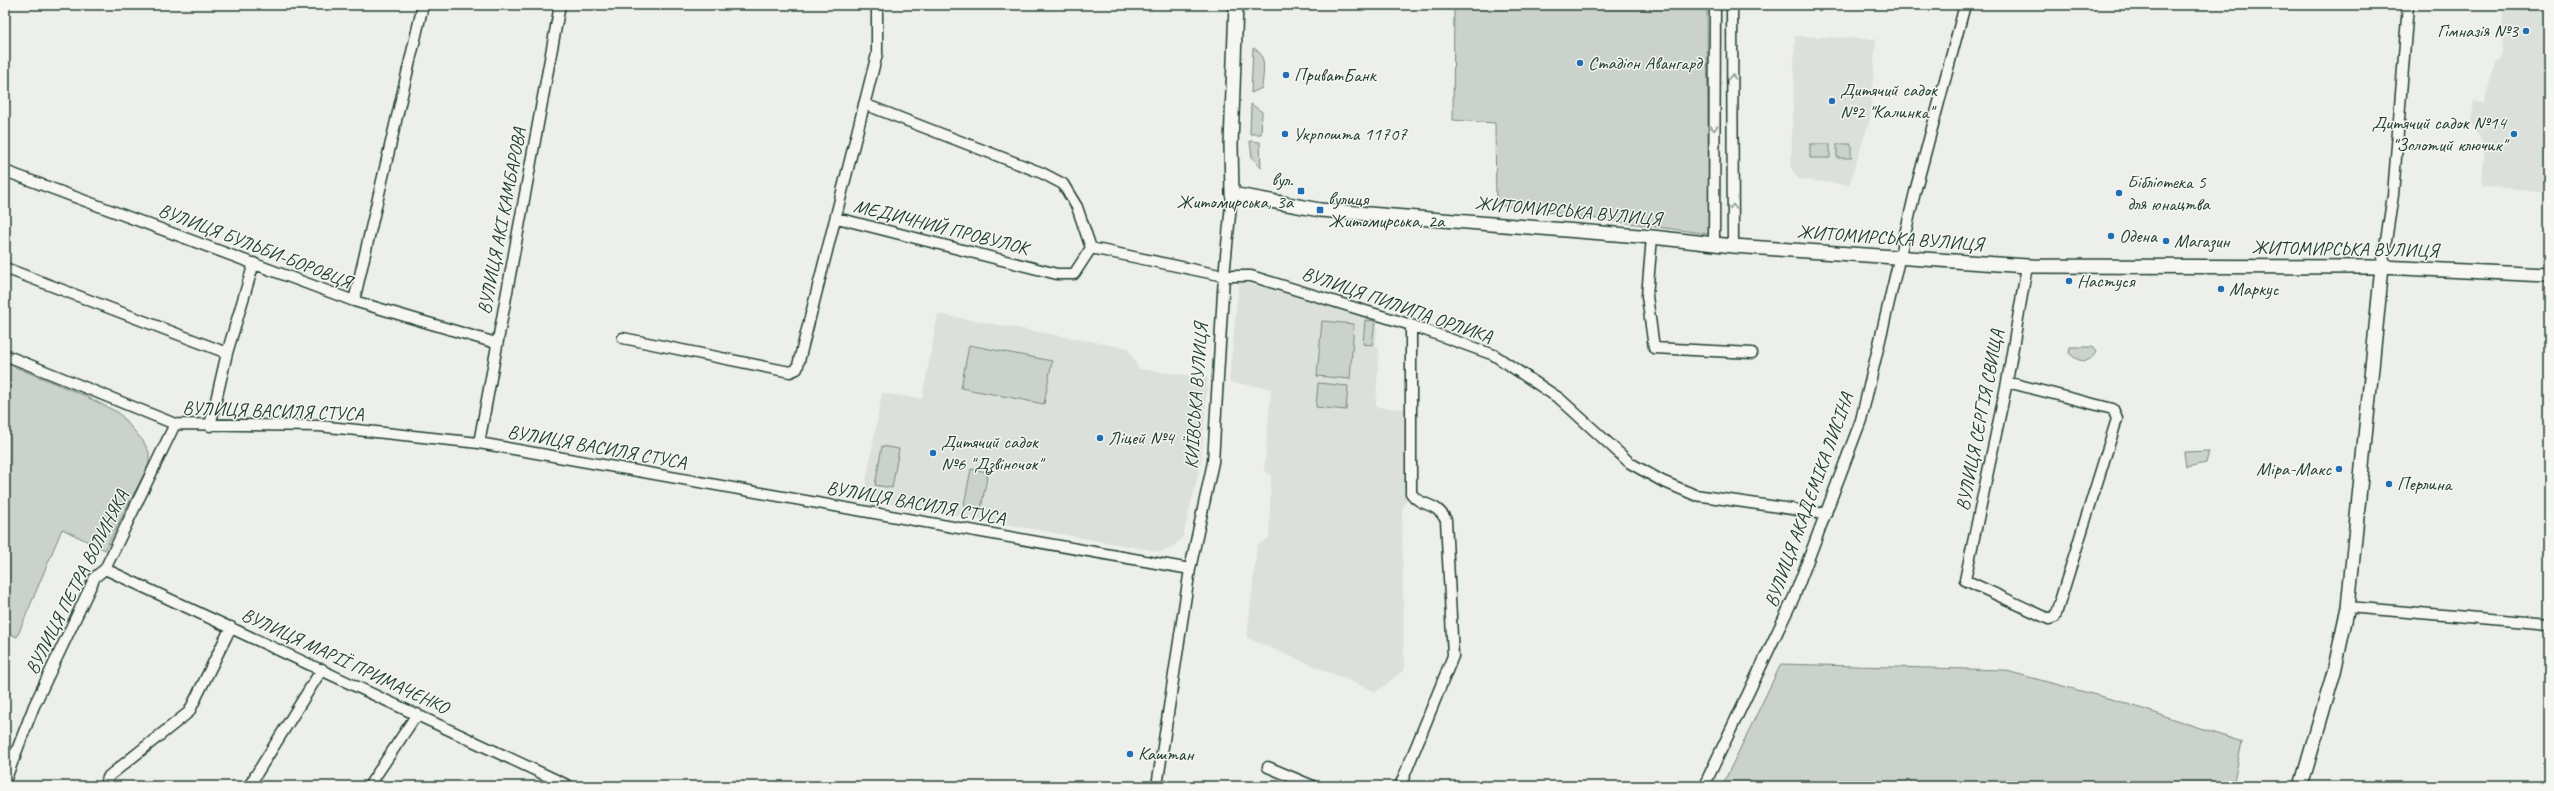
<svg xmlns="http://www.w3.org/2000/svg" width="2554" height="791" font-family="Caveat,sans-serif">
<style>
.built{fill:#dce0db}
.green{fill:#cbd2cc;stroke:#758880}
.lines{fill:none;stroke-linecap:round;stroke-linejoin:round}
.minor-casing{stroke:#1f3d34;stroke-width:13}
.major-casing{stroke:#1f3d34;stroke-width:16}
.minor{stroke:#f6f6f2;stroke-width:10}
.major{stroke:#f6f6f2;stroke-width:13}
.oneway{stroke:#8a9a93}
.poi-dot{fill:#1f6fb2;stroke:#f6f6f2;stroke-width:1.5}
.labels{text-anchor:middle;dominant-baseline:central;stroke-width:3;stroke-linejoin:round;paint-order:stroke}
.poi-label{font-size:19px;fill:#1f3d34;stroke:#f6f6f2;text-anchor:start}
.street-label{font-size:19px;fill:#1f3d34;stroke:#f6f6f2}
</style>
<rect width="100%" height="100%" fill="#edefea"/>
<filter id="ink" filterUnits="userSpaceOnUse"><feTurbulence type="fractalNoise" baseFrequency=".025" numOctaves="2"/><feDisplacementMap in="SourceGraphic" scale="8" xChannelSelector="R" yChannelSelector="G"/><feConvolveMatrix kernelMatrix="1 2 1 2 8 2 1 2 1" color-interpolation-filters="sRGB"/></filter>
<g filter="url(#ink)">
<path class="built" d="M2503,5H2549V192L2482,186L2485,145L2471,122L2474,101L2484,103L2495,62L2502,58Z
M1795,36L1876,39L1870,119L1849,185L1798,179L1791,167Z
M1239,282L1285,291L1378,319L1376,346L1379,347L1376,407L1408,409V496L1402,510L1404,670L1376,692L1247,638L1257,545L1269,538L1271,474L1264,472L1271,389L1229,382Z
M938,314L1128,348L1139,369L1208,378L1200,467L1183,537L1173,547L1161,552L863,499L882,393L922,399Z"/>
<path class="green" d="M1454,5H1707L1709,234L1496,205L1495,123L1453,120Z
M1253,48C1268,54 1263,74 1262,88L1251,93Z
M1251,104L1262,112L1261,134H1250Z
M1250,141L1260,142L1261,168L1252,157Z
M1810,144H1830V158H1810Z
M1837,144H1851V158H1837Z
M1365,320L1375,321L1372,345L1363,344Z
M1322,321L1354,324L1350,379L1317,376Z
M969,345L1052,361L1044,404L961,388Z
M2070,347H2092L2096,352C2089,365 2078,362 2069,353Z
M5,363L83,395L119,413L143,441L149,452V464L105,550L62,529L17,637L5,632Z
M1318,383L1348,386L1346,410L1316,407Z
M882,446L899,449L892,488L875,485Z
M2209,451L2206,463L2186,467L2184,452Z
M971,469L988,472L981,509L964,505Z
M1781,664L2003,670L2122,702L2242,742L2233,786H1722Z"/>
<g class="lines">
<g class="minor-casing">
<path id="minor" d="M1732,5L1733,246
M5,171L354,301L496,343
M837,218L1057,274H1074L1091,248L1077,207L1063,184L1042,173L864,104
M1652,237L1647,296L1654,348L1752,353
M1714,243L1715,5
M1091,248L1224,276H1251L1411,325L1494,355L1560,399L1630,463L1662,481L1695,495L1826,514
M2382,267L2393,195L2408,5
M5,268L227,353
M354,301L423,5
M623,338L790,372L797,369L877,54V5
M5,355L175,424L319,426L479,443L1190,569
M2007,382L2113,409L2117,419L2055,617L2049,619L1965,580L2007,382L2027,266
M210,426L227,353L254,263
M479,443L560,5
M105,569L569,786
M2348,607L2549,624
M5,753L15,757
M1268,767L1313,786
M5,781L34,706L95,577L105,569L175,424
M104,786L109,776L189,712L231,627
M249,786L322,669
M369,786L417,714
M1157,786L1190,569L1213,462L1224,276L1232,194
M1400,786L1453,656L1446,520C1435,500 1421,508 1411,493V325
M1704,786L1794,597L1861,420L1916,188L1965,5"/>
</g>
<g class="major-casing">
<path id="major" d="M1236,5L1231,145L1232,194L1320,210L1652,237L1733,246L2027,266L2382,267L2549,275
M2301,786L2334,672L2348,607L2382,267"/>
</g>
<use href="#minor" class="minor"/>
<use href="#major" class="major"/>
</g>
<defs><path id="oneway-chevron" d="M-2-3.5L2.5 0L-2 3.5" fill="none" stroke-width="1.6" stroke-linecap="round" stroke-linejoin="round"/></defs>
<g class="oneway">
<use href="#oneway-chevron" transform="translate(1732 77) rotate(-90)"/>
<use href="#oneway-chevron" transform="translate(1714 128) rotate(90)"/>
<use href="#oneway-chevron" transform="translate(1733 207) rotate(-90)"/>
</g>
</g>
<g class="poi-dot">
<circle cx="2526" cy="31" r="4"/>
<circle cx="1580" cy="63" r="4"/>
<circle cx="1286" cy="75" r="4"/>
<circle cx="1832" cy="101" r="4"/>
<circle cx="1285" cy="134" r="4"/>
<circle cx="2514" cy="134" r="4"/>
<rect x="1297" y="187" width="8" height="8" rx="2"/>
<circle cx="2119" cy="193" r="4"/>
<rect x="1316" y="206" width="8" height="8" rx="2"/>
<circle cx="2111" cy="236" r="4"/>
<circle cx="2166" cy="241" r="4"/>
<circle cx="2069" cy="281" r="4"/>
<circle cx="2221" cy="289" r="4"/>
<circle cx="1100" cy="438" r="4"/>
<circle cx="933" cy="453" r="4"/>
<circle cx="2339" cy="469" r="4"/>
<circle cx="2389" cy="484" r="4"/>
<circle cx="1130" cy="754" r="4"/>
</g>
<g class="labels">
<g class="poi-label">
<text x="2518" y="31" text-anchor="end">Гімназія №3</text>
<text x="1588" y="63">Стадіон Авангард</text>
<text x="1294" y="75">ПриватБанк</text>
<text x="1840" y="90">Дитячий садок<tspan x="1840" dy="22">№2 "Калинка"</tspan></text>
<text x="2506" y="123" text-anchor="end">Дитячий садок №14<tspan x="2506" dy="22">"Золотий ключик"</tspan></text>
<text x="1293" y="134">Укрпошта 11707</text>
<text x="1293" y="180" text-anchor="end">вул.<tspan x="1293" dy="22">Житомирська, 3а</tspan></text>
<text x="2127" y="182">Бібліотека 5<tspan x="2127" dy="22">для юнацтва</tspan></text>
<text x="1328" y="199">вулиця<tspan x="1328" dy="22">Житомирська, 2а</tspan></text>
<text x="2119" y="236">Одена</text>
<text x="2174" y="241">Магазин</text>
<text x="2077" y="281">Настуся</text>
<text x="2229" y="289">Маркус</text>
<text x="1108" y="438">Ліцей №4</text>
<text x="941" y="442">Дитячий садок<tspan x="941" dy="22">№6 "Дзвіночок"</tspan></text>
<text x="2331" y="469" text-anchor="end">Міра-Макс</text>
<text x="2397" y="484">Перлина</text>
<text x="1138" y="754">Каштан</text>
</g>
<g class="street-label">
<text transform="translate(1568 211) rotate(5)">ЖИТОМИРСЬКА ВУЛИЦЯ</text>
<text transform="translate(502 221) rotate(-79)">ВУЛИЦЯ АКІ КАМБАРОВА</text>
<text transform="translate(941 227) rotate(14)">МЕДИЧНИЙ ПРОВУЛОК</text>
<text transform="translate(1890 238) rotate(4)">ЖИТОМИРСЬКА ВУЛИЦЯ</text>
<text transform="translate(255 246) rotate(21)">ВУЛИЦЯ БУЛЬБИ-БОРОВЦЯ</text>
<text transform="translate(2345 249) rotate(1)">ЖИТОМИРСЬКА ВУЛИЦЯ</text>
<text transform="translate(1397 305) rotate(19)">ВУЛИЦЯ ПИЛИПА ОРЛИКА</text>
<text transform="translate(1196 396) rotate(-86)">КИЇВСЬКА ВУЛИЦЯ</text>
<text transform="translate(273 411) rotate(2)">ВУЛИЦЯ ВАСИЛЯ СТУСА</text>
<text transform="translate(1980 420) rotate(-79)">ВУЛИЦЯ СЕРГІЯ СВИЩА</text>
<text transform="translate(597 447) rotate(10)">ВУЛИЦЯ ВАСИЛЯ СТУСА</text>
<text transform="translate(1809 500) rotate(-70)">ВУЛИЦЯ АКАДЕМІКА ЛИСІНА</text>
<text transform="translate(916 503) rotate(10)">ВУЛИЦЯ ВАСИЛЯ СТУСА</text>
<text transform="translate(77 582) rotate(-63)">ВУЛИЦЯ ПЕТРА ВОЛИНЯКА</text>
<text transform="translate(345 661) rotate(25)">ВУЛИЦЯ МАРІЇ ПРИМАЧЕНКО</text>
</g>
</g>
<rect width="2554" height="791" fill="none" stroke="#f6f6f2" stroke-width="20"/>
<rect x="10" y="10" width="2534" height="771" fill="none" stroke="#1f3d34" stroke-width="1.5" filter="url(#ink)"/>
</svg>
